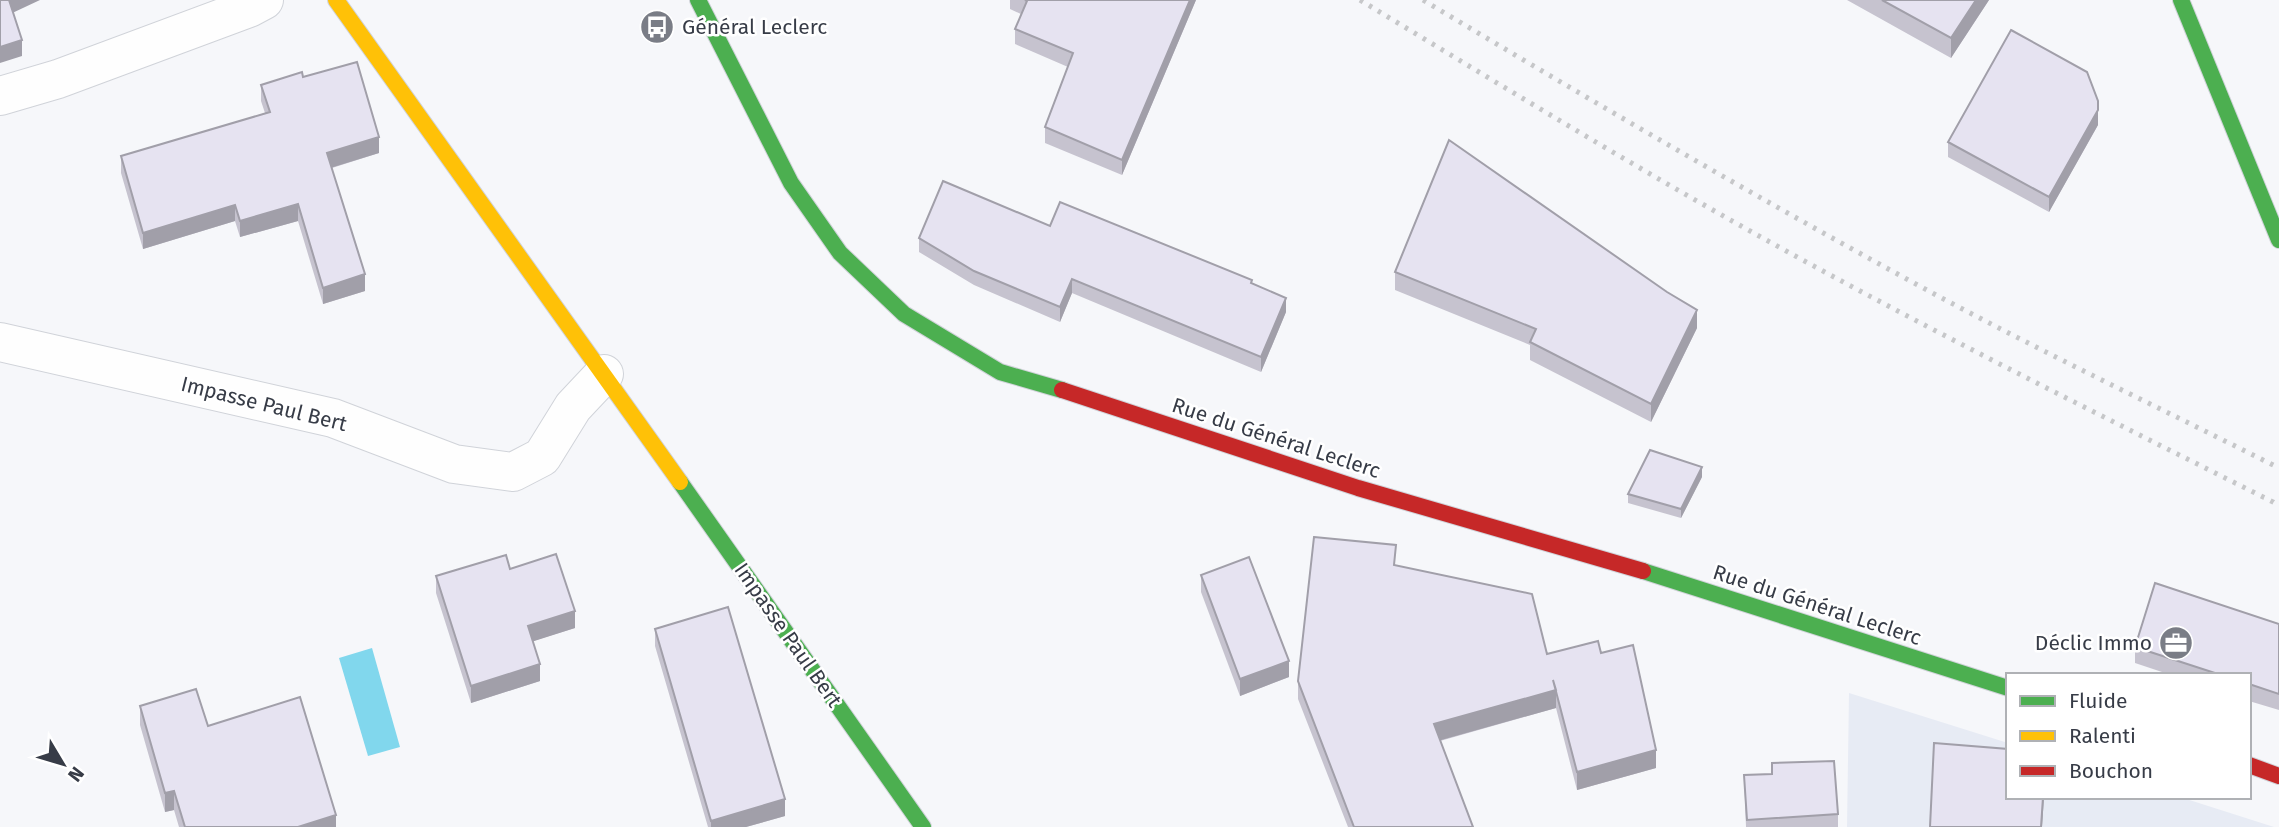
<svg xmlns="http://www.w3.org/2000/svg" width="2279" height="827" font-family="'Fira Sans',sans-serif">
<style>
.built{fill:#e7ebf4}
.water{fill:#81d7ed}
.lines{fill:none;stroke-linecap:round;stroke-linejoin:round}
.street-casing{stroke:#d0d3d9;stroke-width:40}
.fast-casing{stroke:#d0d3d9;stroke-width:18}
.slow-casing{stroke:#d0d3d9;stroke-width:18}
.jam-casing{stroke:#d0d3d9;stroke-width:18}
.street{stroke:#fefefe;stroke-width:38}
.fast{stroke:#4caf50;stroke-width:16}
.slow{stroke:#ffc107;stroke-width:16}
.jam{stroke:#c62828;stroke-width:16}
.rail{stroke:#c6c7c9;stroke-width:5;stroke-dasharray:3.5 7;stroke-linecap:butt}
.wall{fill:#c6c3cf}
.shaded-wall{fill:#a19fa9}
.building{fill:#e6e3f1;stroke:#a19fa9;stroke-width:2}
.labels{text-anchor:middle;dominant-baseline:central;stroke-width:5;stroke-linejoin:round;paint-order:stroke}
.poi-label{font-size:21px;fill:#373c47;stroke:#fff;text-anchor:start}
.street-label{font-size:21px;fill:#373c47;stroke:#fff}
</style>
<rect width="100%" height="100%" fill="#f6f7fa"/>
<path class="built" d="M1849,693L2008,743V797H2180L2274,827H1847Z"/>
<path class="water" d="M372,648L400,747L368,756L339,658Z"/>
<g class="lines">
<g class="street-casing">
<path id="street" d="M0,96L58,79L249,8L264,0
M0,342L333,418L454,464L513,472L542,457L573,407L604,374"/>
</g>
<g class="fast-casing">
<path id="fast" d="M698,0L791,183L840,253L904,314L1000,372L1062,390
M2181,0L2279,240
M680,482L923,827
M1643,571L2008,688"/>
</g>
<g class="slow-casing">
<path id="slow" d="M336,0L680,482"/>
</g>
<g class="jam-casing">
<path id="jam" d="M1062,390L1358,488L1643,571
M2249,765L2279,776"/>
</g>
<use href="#street" class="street"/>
<use href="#fast" class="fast"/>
<use href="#slow" class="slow"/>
<use href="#jam" class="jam"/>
<path class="rail" d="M1360,0C1484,75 1608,151 1734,222C1912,322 2096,413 2279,505
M1423,0C1593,102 1764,202 1938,296C2050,356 2166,411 2279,468"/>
</g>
<path class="wall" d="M1010,0H1196L1122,175L1045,143V127L1068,67L1015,44V29L1021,14L1010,9Z
M1847,0H1989L1951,58Z
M303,77L379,153L332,168L365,291L323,304L298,221L240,237L235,221L143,249L121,173V156L265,113L261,101V85Z
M2098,125L2049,212L1948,157V142Z
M1050,226L1252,284L1286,312L1261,372L1072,293L1060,322L974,285L919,252V238Z
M1395,272L1697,328L1651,422L1530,360V345L1395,290Z
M1702,477L1681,518L1628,503V494Z
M1396,566L1547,654L1601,653L1656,768L1577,790L1556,708L1440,741L1473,827H1348L1298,699V681Z
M510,569L575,628L533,641L540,681L471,703L436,593V576Z
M1201,575L1289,677L1240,696L1201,592Z
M2279,624V710L2249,701V675H2171L2135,663V647Z
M655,629L785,816L746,827H708L655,646Z
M140,706L208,726L336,827H179L174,810L165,812L140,725Z
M1744,775L1838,814V827H1746Z"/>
<path class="shaded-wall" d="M8,0H40L8,15Z
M1190,0H1196L1122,175V160Z
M1976,0H1989L1951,58V38Z
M22,40V56L0,63V47Z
M2098,110V125L2049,212V197Z
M379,137V153L327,169V153Z
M298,204V221L240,237V221Z
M235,205V221L143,249V233Z
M365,274V291L323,304V288Z
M1072,279V293L1060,322V307Z
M1286,298V312L1261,372V357Z
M1697,310V328L1651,422V404Z
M1702,467V477L1681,518V509Z
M575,611V628L528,643V626Z
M1289,661V677L1240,696V679Z
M540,664V681L471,703V686Z
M1556,690V708L1434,742V724Z
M1656,750V768L1577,790V772Z
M174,791V810L165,812V793Z
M2043,797H2044L2042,827H2041Z
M785,799V816L746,827H711V821Z
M336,815V827H298Z"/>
<path class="building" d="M0,0H9L22,40L0,47Z
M1025,0H1190L1122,160L1045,127L1073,53L1015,29L1027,1Z
M1882,0H1976L1951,38Z
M2011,30L2087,72L2098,101V110L2049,197L1948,142Z
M357,62L379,137L327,153L365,274L323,288L298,204L240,221L235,205L143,233L121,156L270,112L261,85L302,72L303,77Z
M1449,140L1667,292L1697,310L1651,404L1530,342L1536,329L1395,272Z
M943,181L1050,226L1060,202L1252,280L1251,283L1286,298L1261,357L1072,279L1060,307L974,271L919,238Z
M1650,450L1702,467L1681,509L1628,494Z
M1314,537L1396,545L1394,565L1532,594L1547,654L1598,641L1601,653L1633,645L1656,750L1577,772L1553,680L1556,690L1434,724L1473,827H1354L1298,681Z
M556,554L575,611L528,626L540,664L471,686L436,576L506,555L510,569Z
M1249,557L1289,661L1240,679L1201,575Z
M2155,583L2279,624V694L2249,684V675H2221L2135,647Z
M728,607L785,799L711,821L655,629Z
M196,689L208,726L300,697L336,815L298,827H185L174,791L165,793L140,706Z
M1934,743L2008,749V797H2043L2041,827H1930Z
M1834,761L1838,814L1747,820L1744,775L1772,774V763Z"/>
<defs>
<g id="bus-disc" transform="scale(1.75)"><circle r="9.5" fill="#7a7d86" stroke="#fff"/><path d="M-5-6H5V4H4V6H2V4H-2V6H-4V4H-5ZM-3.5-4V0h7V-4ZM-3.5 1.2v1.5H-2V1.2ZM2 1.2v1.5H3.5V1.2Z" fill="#fff"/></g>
<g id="office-disc" transform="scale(1.75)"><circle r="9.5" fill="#7a7d86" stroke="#fff"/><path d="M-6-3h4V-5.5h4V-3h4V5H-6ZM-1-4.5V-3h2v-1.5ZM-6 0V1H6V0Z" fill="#fff"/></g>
</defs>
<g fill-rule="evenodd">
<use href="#bus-disc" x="657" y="27"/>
<use href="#office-disc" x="2176" y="643"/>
</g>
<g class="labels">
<g class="poi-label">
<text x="682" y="27">Général Leclerc</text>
<text x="2152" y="643" text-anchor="end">Déclic Immo</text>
</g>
<g class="street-label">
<text transform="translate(264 404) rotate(14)">Impasse Paul Bert</text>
<text transform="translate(1276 438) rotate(18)">Rue du Général Leclerc</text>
<text transform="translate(1817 605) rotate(18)">Rue du Général Leclerc</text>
<text transform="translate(788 635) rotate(55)">Impasse Paul Bert</text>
</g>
</g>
<rect x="2006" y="673" width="245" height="126" fill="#ffffff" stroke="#afb1b5" stroke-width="2"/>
<rect x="2020" y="696" width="35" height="10" fill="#4caf50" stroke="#afb1b5" stroke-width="2"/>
<text x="2069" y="708" font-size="21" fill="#373c47">Fluide</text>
<rect x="2020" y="731" width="35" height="10" fill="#ffc107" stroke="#afb1b5" stroke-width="2"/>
<text x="2069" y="743" font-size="21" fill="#373c47">Ralenti</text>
<rect x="2020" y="766" width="35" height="10" fill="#c62828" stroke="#afb1b5" stroke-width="2"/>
<text x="2069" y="778" font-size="21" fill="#373c47">Bouchon</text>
<g transform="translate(63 764) rotate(128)" stroke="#ffffff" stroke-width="5" paint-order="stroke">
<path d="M0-5L12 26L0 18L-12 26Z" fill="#373c47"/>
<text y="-10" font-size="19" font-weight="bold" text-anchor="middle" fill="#373c47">N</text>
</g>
</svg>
